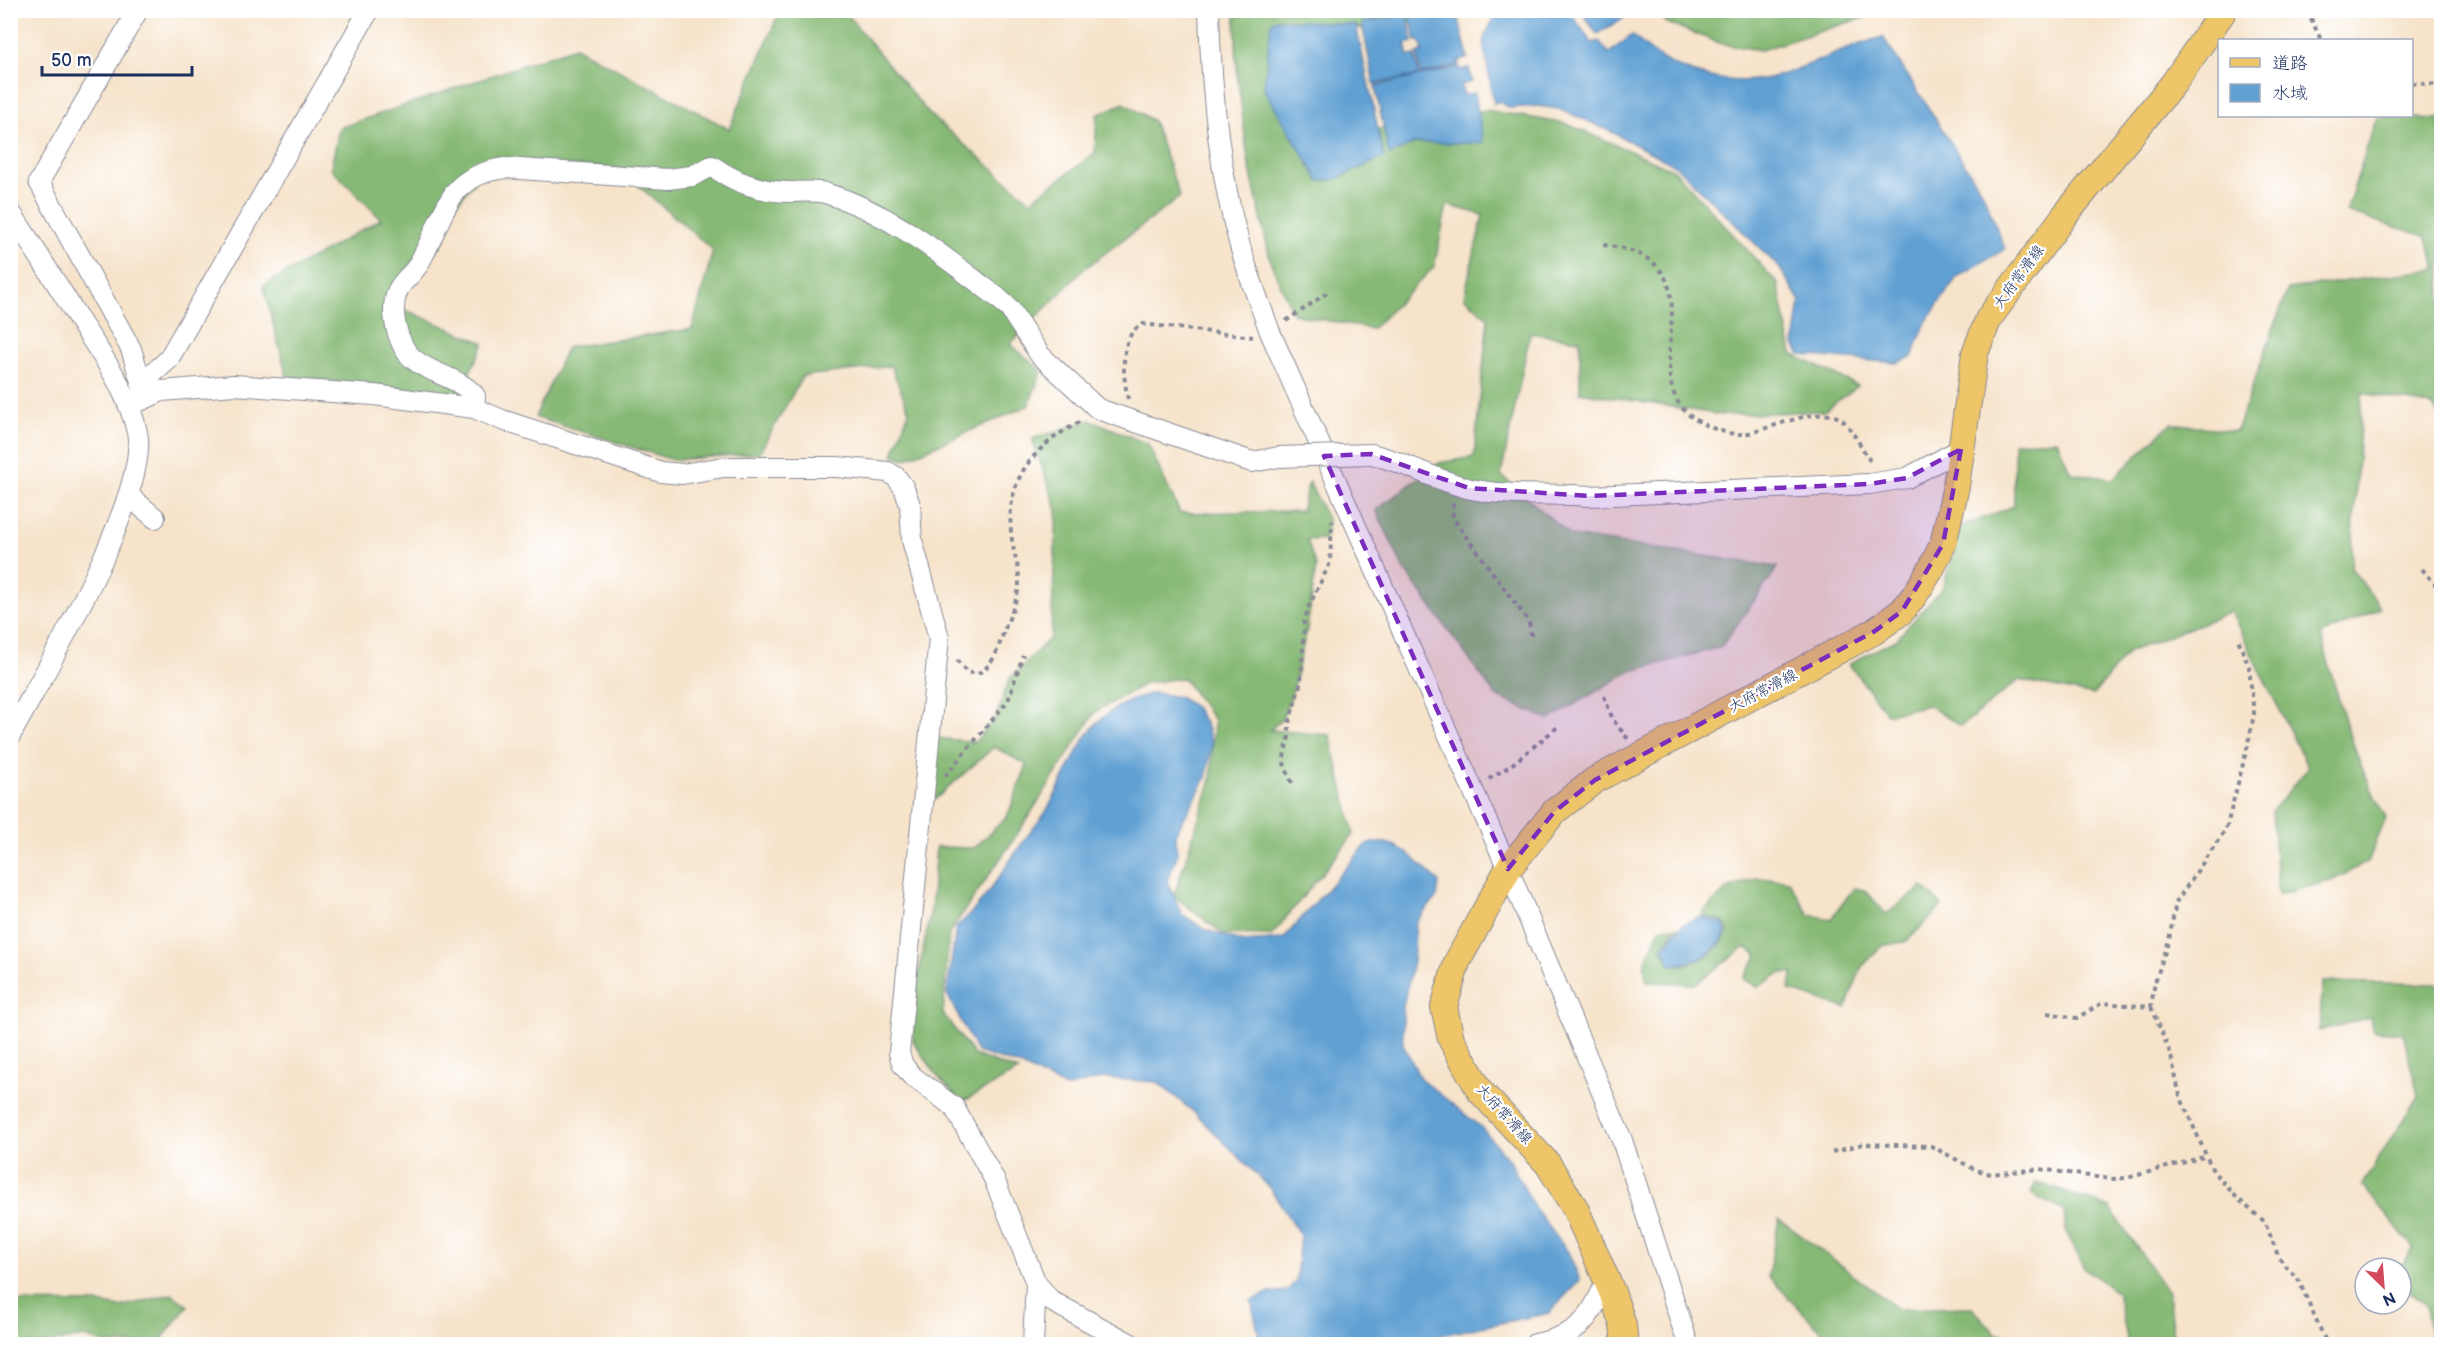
<svg xmlns="http://www.w3.org/2000/svg" width="2452" height="1355" font-family="'Balsamiq Sans','Klee One',sans-serif">
<style>
.forest{fill:#86b974;stroke:#507469;stroke-width:1.5}
.water{fill:#61a0d3;stroke:#3e6898;stroke-width:1.5}
.lines{fill:none;stroke-linecap:round;stroke-linejoin:round}
.minor-casing{stroke:#888994;stroke-width:22}
.major-casing{stroke:#888994;stroke-width:28}
.path{stroke:#888994;stroke-width:4;stroke-dasharray:4.5 4.5;stroke-linecap:butt}
.minor{stroke:#fff;stroke-width:20}
.major{stroke:#eec569;stroke-width:26}
.minor-bridge-casing{stroke:#888994;stroke-width:22;stroke-linecap:butt}
.minor-bridge{stroke:#fff;stroke-width:20}
.marked{fill:#7b2cbf;fill-opacity:0.2;stroke:#7b2cbf;stroke-width:4.5;stroke-dasharray:12 8;stroke-linejoin:round}
.labels{text-anchor:middle;dominant-baseline:central;stroke-width:4.5;stroke-linejoin:round;paint-order:stroke}
.street-label{font-size:15px;fill:#1b2f5e;stroke:#fff}
</style>
<rect width="100%" height="100%" fill="#fff"/>
<filter id="ink" filterUnits="userSpaceOnUse"><feTurbulence type="fractalNoise" baseFrequency=".0167" numOctaves="2"/><feDisplacementMap in="SourceGraphic" scale="12" xChannelSelector="R" yChannelSelector="G"/><feConvolveMatrix kernelMatrix="1 2 1 2 8 2 1 2 1" color-interpolation-filters="sRGB"/></filter>
<filter id="wash" filterUnits="userSpaceOnUse"><feTurbulence type="fractalNoise" baseFrequency=".008" numOctaves="4" result="noise"/><feDisplacementMap in="SourceGraphic" scale="24" xChannelSelector="R" yChannelSelector="G"/><feGaussianBlur stdDeviation="1.35" result="paint"/><feColorMatrix in="noise" values="0 0 0 0 0 0 0 0 0 0 0 0 0 0 0 0 0 1.4 0 .05"/><feComposite in="paint" operator="in"/></filter>
<g filter="url(#wash)">
<rect width="100%" height="100%" fill="#f6e3ca"/>
<path class="forest" d="M780,11H849L850,18L930,115L1030,201L1095,153L1097,115L1124,103L1153,121L1180,197L1084,269L1010,344L1042,371L1028,406L905,459L893,455L909,411L891,366L803,376L759,453L673,460L535,417L567,347L692,329L713,250L618,168L489,162L416,256L386,302L484,343L459,395L287,376L263,286L381,219L331,168L339,128L575,47L729,129Z
M1235,11H1428L1390,34L1330,23L1287,48L1309,168L1384,127L1486,110L1567,124L1674,170L1778,284L1792,354L1858,386L1824,411L1722,415L1580,392V340L1530,333L1501,475L1571,536L1778,567L1721,647L1628,672L1549,720L1496,696L1404,569L1376,510L1439,463L1474,457L1488,318L1464,297L1483,215L1447,205L1434,267L1372,329L1293,314L1271,263L1248,160L1237,72Z
M1656,11H1872L1862,18L1761,50L1722,44L1665,22Z
M2377,117L2441,119V417L2430,405L2362,393L2351,568L2381,608L2321,635C2338,699 2354,760 2386,818L2368,862L2333,880L2278,895L2272,811L2308,768L2231,612L2128,652L2093,695L2019,680L1961,726L1928,705L1887,714L1849,664L1897,639L1943,587L1961,527L2014,506V442L2057,440L2071,473L2113,479L2171,423L2236,431L2288,289L2437,269L2425,236L2346,212Z
M1091,420L1148,444L1180,513L1301,511L1309,482L1328,521L1325,539L1307,540L1316,567L1307,629L1291,697L1282,719L1270,730L1330,735L1354,834L1272,935L1223,934L1174,896L1211,780L1214,720L1183,678L1146,683L1095,712L1018,833L949,933L943,1014L974,1055L1018,1071L962,1102L938,1077L913,1041L915,991L931,909L936,847L974,848L1007,817L1027,765L994,747L933,801L928,798L937,738L975,742L996,717L1009,680L1051,637L1057,510L1032,439Z
M1757,878L1789,881L1809,915L1831,919L1854,888L1865,890L1886,914L1923,887L1942,906L1907,941L1882,946L1861,968L1846,1008L1789,990L1793,973H1781L1758,987L1743,979L1758,955L1745,947L1695,984L1647,982L1644,965L1660,928L1678,927L1661,947L1670,965C1695,966 1719,955 1728,931L1722,921L1702,916L1703,912L1728,889Z
M2323,982L2436,984L2441,990V1344H2433L2425,1304L2401,1285L2400,1268L2413,1247L2362,1185L2418,1096L2403,1033L2374,1031L2370,1017L2319,1031Z
M2036,1182L2110,1208L2168,1293L2174,1344H2126L2127,1338L2117,1293L2084,1268L2066,1231L2064,1211L2031,1194Z
M1779,1219L1898,1309L1972,1307L1996,1334L2023,1336L2035,1344H1834L1768,1276Z
M172,1294L188,1306L161,1340L163,1344H107L84,1337L45,1344H11V1302L98,1303L120,1307Z"/>
<path class="water" d="M1417,11H1457L1468,58L1458,61L1459,65L1421,74L1417,54L1423,52L1420,41H1416L1409,12Z
M1497,11H1569L1592,43L1599,41L1609,53L1632,35C1642,43 1653,54 1664,60C1698,79 1743,87 1780,75C1815,64 1847,46 1883,37L1983,193L2005,249L1957,277L1926,322L1912,357L1897,363L1800,355L1794,345L1800,301L1779,267L1676,166L1606,129L1560,109L1537,106L1510,108L1498,101L1494,104L1483,41Z
M1581,11H1621L1625,17L1597,34Z
M1407,14L1413,42L1406,44L1409,56L1415,55L1419,75L1374,84L1362,23Z
M1276,19L1356,25L1384,157L1336,179L1319,181L1264,89L1271,23Z
M1459,67L1460,70L1469,68L1472,82L1461,85L1464,95L1475,93L1483,143H1416L1389,155L1375,86Z
M1154,693L1179,697L1195,707L1206,724L1212,743L1206,778L1176,833L1177,856L1167,881L1182,914L1206,930L1244,942L1283,939L1365,846C1394,832 1419,864 1439,882L1437,897L1416,922L1413,962L1403,1006V1044L1420,1078L1482,1128L1511,1163L1534,1207L1568,1252L1580,1280L1549,1313L1398,1344H1261L1251,1301L1268,1293L1287,1291L1296,1281L1300,1235L1270,1188L1196,1114L1157,1082L1103,1078L1066,1088L1022,1066L977,1052L947,994L956,927C985,903 999,875 1021,845C1029,832 1041,821 1048,808C1081,752 1082,711 1154,693Z
M1699,917L1722,923L1726,932C1716,955 1695,962 1671,965L1663,948L1683,924Z"/>
</g>
<g filter="url(#ink)">
<g class="lines">
<g class="minor-casing">
<path id="minor" d="M138,10L39,182L131,349L146,398
M1209,10C1211,89 1218,170 1240,246C1248,275 1260,304 1270,332L1508,869L1622,1140L1688,1344
M10,211C34,248 58,285 81,323C103,357 128,391 137,432C151,493 42,677 10,736
M142,383L168,360L369,10
M129,406L162,391L234,385L374,395L474,408L502,420L661,472L682,474L724,467H837L888,472L896,477L904,488L910,505L912,540L939,638L899,1053L903,1065L912,1076L954,1107L994,1179L1036,1283L1033,1344
M474,408L475,396C457,374 418,373 404,348C395,331 390,308 398,290C402,281 413,274 418,265C432,242 440,212 456,191C468,177 488,170 505,168L668,179L692,176L712,166C736,183 759,191 789,192C800,192 814,190 825,193C892,213 943,256 997,297L1009,308L1040,355L1098,409L1252,462L1279,457
M1371,454C1405,462 1437,481 1471,489C1509,497 1551,493 1590,496L1869,484L1907,478L1961,449
M129,496L155,518
M1036,1283L1051,1301L1131,1344
M1535,1344C1580,1335 1589,1320 1607,1280"/>
</g>
<g class="major-casing">
<path id="major" d="M1625,1344L1623,1325L1612,1292L1575,1208L1548,1164L1480,1091L1451,1039L1444,1007L1457,962L1508,869L1555,811L1595,780L1875,631L1902,611L1914,596L1930,571L1943,544L1956,486L1975,353L1989,318L2065,215L2173,84L2224,10"/>
</g>
<path class="path" d="M2307,10L2321,40
M2412,83L2442,85
M1603,245C1727,260 1634,366 1688,414C1699,424 1728,436 1743,434C1768,431 1818,404 1841,419C1850,425 1865,454 1872,464
M1286,321L1327,293
M1128,399C1123,377 1118,335 1143,324L1253,337
M1453,503V516L1457,524L1529,622L1532,640
M2422,569L2442,592
M957,660L966,672L977,674C994,665 997,651 1003,634C1009,617 1019,598 1019,581C1019,567 1014,554 1012,540C1003,480 1033,446 1083,420
M1604,696L1613,720L1628,739
M945,776L1008,701L1023,655
M1489,779L1510,766L1560,725
M1292,783L1283,761L1289,737V723L1301,681L1304,623L1308,608L1330,563L1332,521
M2151,1007L2170,1052L2180,1096L2213,1171L2237,1198L2265,1222L2279,1258L2299,1281L2327,1344
M2047,1013L2077,1018L2102,1003L2151,1007L2155,982L2169,940L2176,902L2226,829L2248,745L2254,714L2249,667L2238,639
M1832,1152L1863,1144L1931,1146L1976,1170L1991,1174L2040,1169L2110,1179L2127,1178L2207,1156"/>
<use href="#minor" class="minor"/>
<use href="#major" class="major"/>
<g class="minor-bridge-casing">
<path id="minor-bridge" d="M1279,457L1371,454"/>
</g>
<use href="#minor-bridge" class="minor-bridge"/>
</g>
</g>
<path class="marked" d="M1961,449L1943,544L1902,611L1875,631L1595,780L1555,811L1508,869L1324,456L1371,454L1469,488L1590,496L1869,484L1907,478Z"/>
<g class="labels">
<g class="street-label">
<text transform="translate(2019 277) rotate(-54)">大府常滑線</text>
<text transform="translate(1763 691) rotate(-28)">大府常滑線</text>
<text transform="translate(1504 1114) rotate(48)">大府常滑線</text>
</g>
</g>
<rect width="2452" height="1355" fill="none" stroke="#fff" stroke-width="36"/>
<rect x="2218" y="39" width="195" height="78" fill="#ffffff" stroke="#a4acbf" stroke-width="1.5"/>
<rect x="2230" y="58" width="30" height="9" fill="#eec569" stroke="#a4acbf" stroke-width="1.5"/>
<text x="2272" y="69" font-size="18" fill="#1b2f5e">道路</text>
<rect x="2230" y="84" width="30" height="18" fill="#61a0d3" stroke="#a4acbf" stroke-width="1.5"/>
<text x="2272" y="99" font-size="18" fill="#1b2f5e">水域</text>
<g transform="translate(2383 1286) rotate(155)"><circle r="28" fill="#ffffff" stroke="#a4acbf" stroke-width="1.5"/>
<path d="M0-4.5L10 22L0 15L-10 22Z" fill="#d1495b"/>
<text y="-9" font-size="16" font-weight="bold" text-anchor="middle" fill="#1b2f5e">N</text>
</g>
<path d="M42 66v9h150v-9" fill="none" stroke="#1b2f5e" stroke-width="3"/>
<text x="51" y="66" font-size="18" fill="#1b2f5e" stroke="#ffffff" stroke-width="4.5" paint-order="stroke">50 m</text>
</svg>
